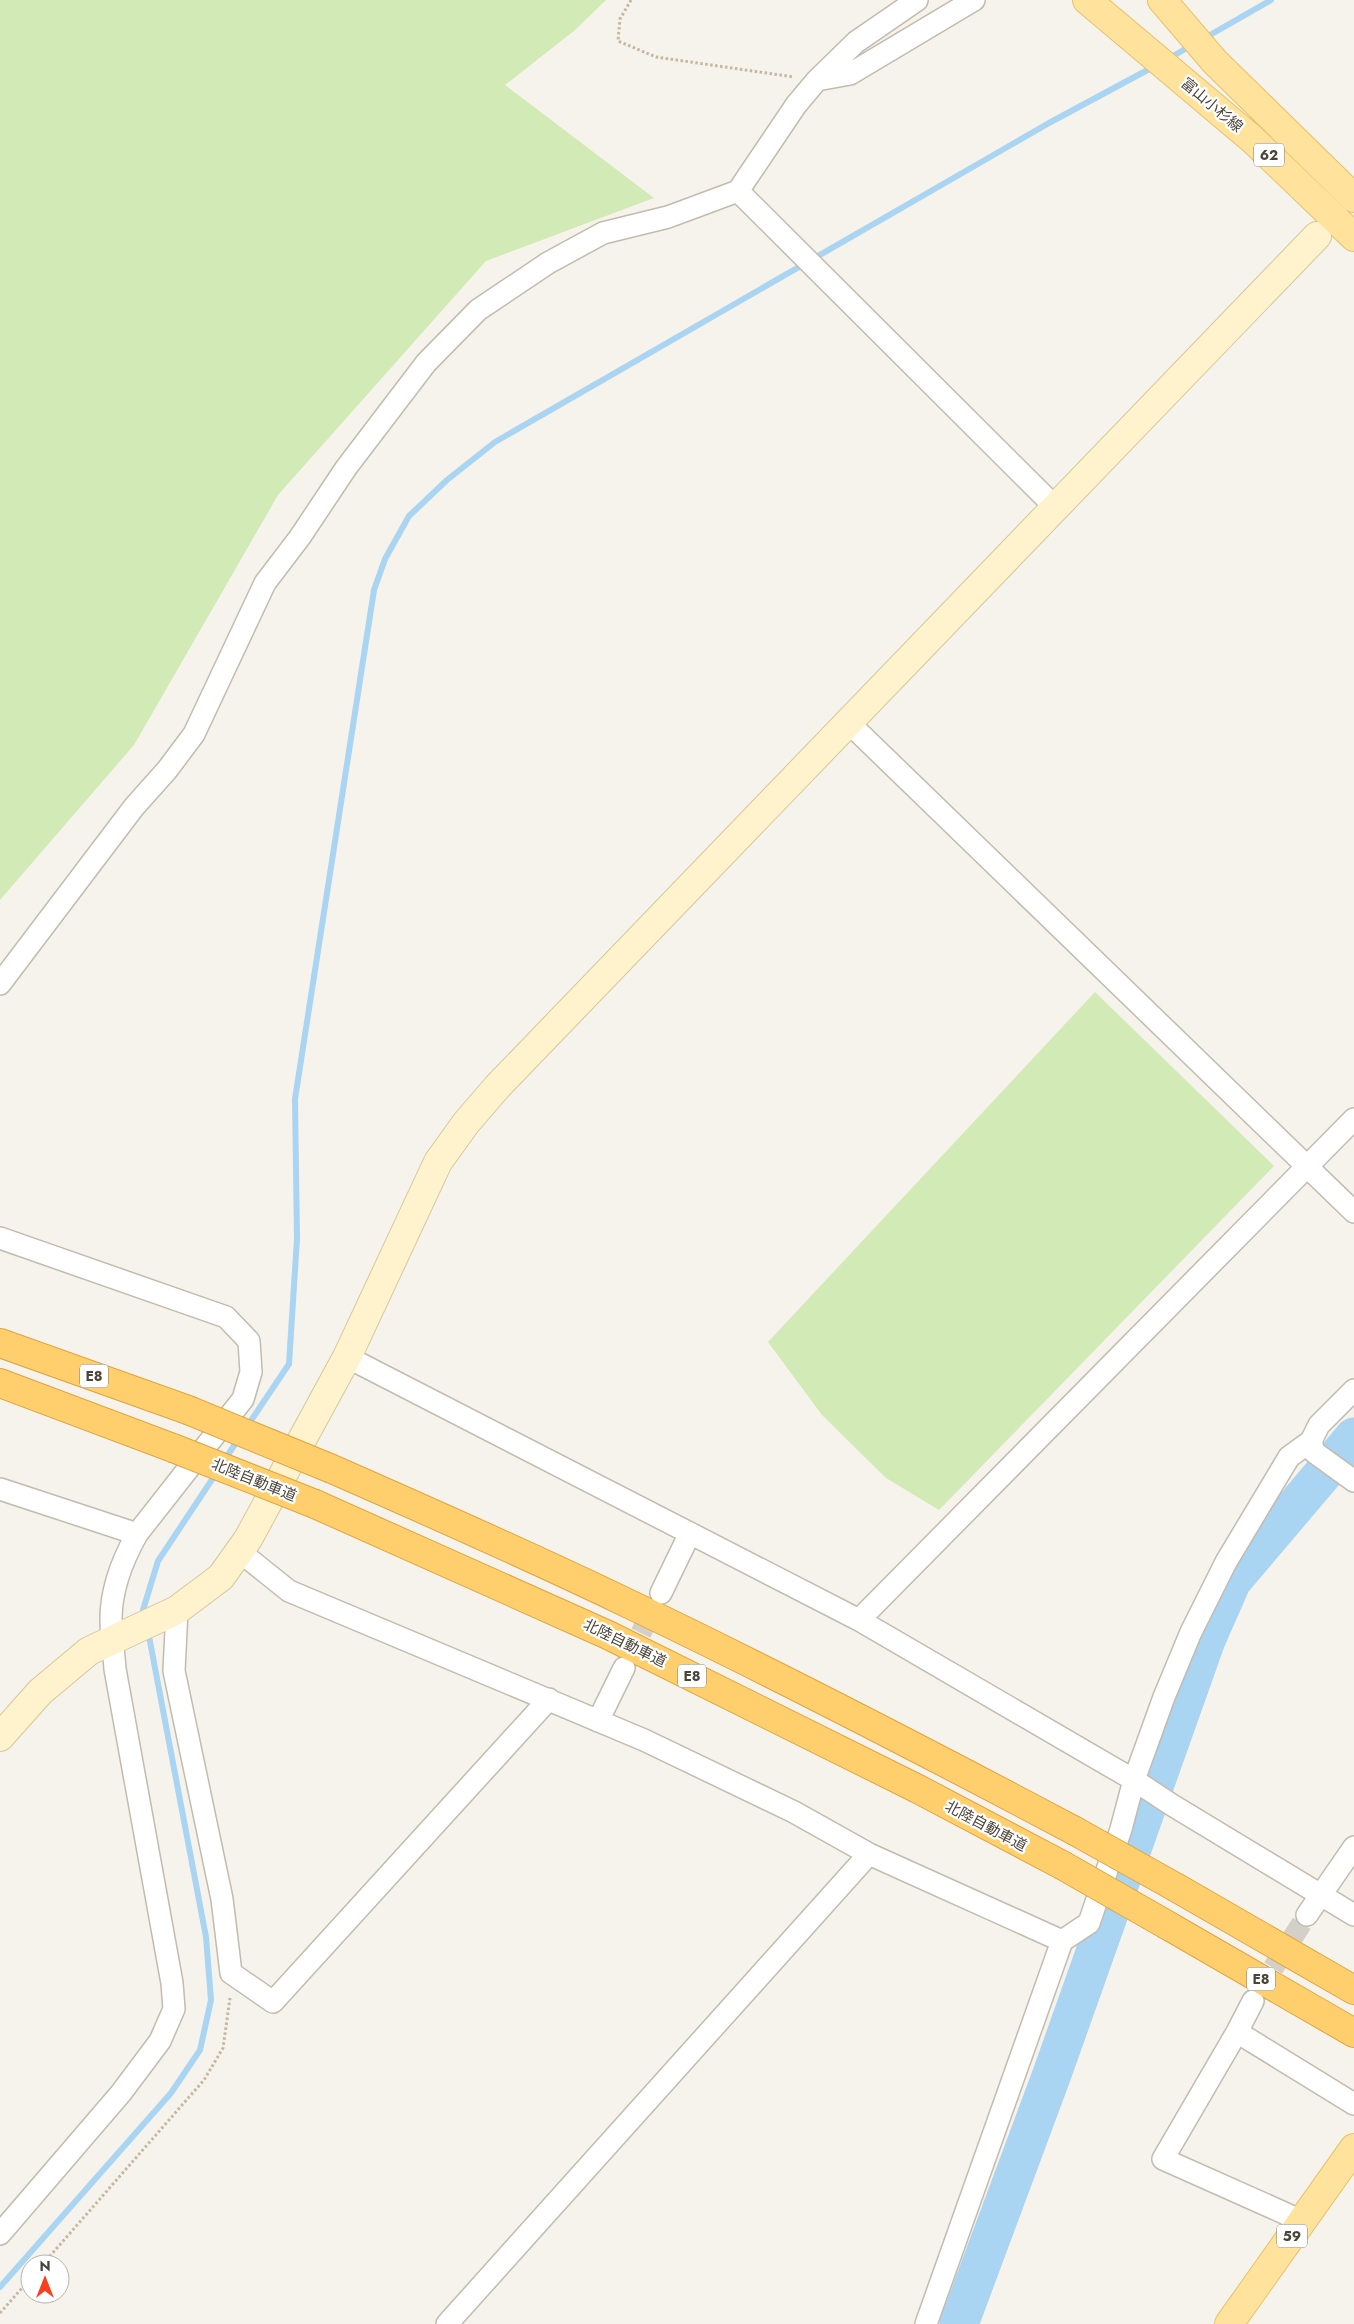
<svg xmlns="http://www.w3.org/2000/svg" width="1354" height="2324" font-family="Jost,'Noto Sans JP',sans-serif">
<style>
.green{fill:#d2eab5}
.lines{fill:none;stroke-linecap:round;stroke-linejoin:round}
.stream{stroke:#a9d4f2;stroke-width:6}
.river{stroke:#a9d4f2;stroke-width:39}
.street-tunnel{stroke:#d4d0c8;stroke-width:21;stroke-dasharray:21 11;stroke-linecap:butt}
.street-casing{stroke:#c2bbae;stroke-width:24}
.secondary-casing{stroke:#d6c79b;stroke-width:30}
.primary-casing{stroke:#e6c16a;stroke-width:30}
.highway-casing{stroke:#e0a43c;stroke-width:30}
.path{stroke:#c4b79f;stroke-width:3;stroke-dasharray:2.5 2.5;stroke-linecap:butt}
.street{stroke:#fff;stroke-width:21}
.secondary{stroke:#fff3cd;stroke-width:28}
.primary{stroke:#ffe39c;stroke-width:28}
.highway{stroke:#ffcf6e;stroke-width:28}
.highway-bridge-casing{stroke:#e0a43c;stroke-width:30;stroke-linecap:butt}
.highway-bridge{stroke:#ffcf6e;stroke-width:28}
.labels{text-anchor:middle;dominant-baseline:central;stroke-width:4.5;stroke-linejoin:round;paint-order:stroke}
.shield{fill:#fff;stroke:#817c74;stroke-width:1}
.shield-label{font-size:14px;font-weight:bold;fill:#4b4439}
.street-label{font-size:15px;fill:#4b4439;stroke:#fff}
</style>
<rect width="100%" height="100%" fill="#f6f3ec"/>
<path class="green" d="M0,0H606L575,30L505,85L654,198L486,261L278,495L134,745L0,900Z
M1095,992L1274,1166L939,1510L886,1478L822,1415L768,1342Z"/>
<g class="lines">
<path class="stream" d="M1203,39L1271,0
M1168,59L1192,45
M246,1428L289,1364L297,1239L295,1099L374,590L385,559L409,516L447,480L495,442L1049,123L1155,66
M224,1461L239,1438
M145,1617L143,1610L158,1561L217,1472
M0,2287L171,2093L200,2050L211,2000L206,1937L148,1631"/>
<path class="river" d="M959,2324L1052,2074L1206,1640L1232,1581L1354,1437"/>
<path class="street-tunnel" d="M627,1662L656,1602
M1256,1995L1307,1915"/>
<g class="street-casing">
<path id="street" d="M817,80L850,74L974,0
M738,191L1056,508
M849,723L1354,1212
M0,984L134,807L167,770L194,734L265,583L300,537L346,468L426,363L478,310L548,263L603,233L668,217L738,191L796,105L817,80L856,42L917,0
M0,1238L226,1317L249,1341L251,1372L243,1399L137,1534C123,1559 111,1590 111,1619C111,1636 114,1653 115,1669L172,1983L174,2009L160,2041L121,2093L0,2234
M347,1357L859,1620L1134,1780L1172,1805L1354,1915
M1354,1390L1319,1425L1311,1441L1314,1452L1354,1481
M0,1489L137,1534
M239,1551L289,1591L644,1740L794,1812L869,1854L1062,1941
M661,1593L690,1533
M177,1610L174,1671L222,1899L231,1973L273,2002L549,1699
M859,1620L1354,1119
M598,1721L624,1668
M1307,1915L1354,1847
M1237,2032L1253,2001
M1302,2221L1163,2159L1237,2032L1354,2104
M447,2324L869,1854
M926,2324L1062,1941L1089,1923L1121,1829L1134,1780L1164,1697L1191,1632L1226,1562L1289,1457L1311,1441"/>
</g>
<g class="secondary-casing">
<path id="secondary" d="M0,1737L40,1692L89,1651L177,1610L221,1577L248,1539L347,1357L438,1162L466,1123L497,1087L1317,236"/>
</g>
<g class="primary-casing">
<path id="primary" d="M1087,0L1252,139L1354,237
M1162,0L1215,62L1354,198
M1229,2324L1354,2148"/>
</g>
<g class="highway-casing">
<path id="highway" d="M0,1343L188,1410
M0,1383L173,1448
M332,1469C430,1512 527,1555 623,1601C776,1674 926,1752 1075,1831
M315,1504L608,1635L918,1789L1062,1865
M1177,1888L1354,1990
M1167,1925L1354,2033"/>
</g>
<path class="path" d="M631,0L620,19L618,41L656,57L794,77
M43,2264L204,2080L223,2048L230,1998
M0,2313L30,2279"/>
<use href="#street" class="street"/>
<use href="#secondary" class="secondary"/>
<use href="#primary" class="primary"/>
<use href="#highway" class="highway"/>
<g class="highway-bridge-casing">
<path id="highway-bridge" d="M188,1410L332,1469
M173,1448L315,1504
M1075,1831L1177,1888
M1062,1865L1167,1925"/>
</g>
<use href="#highway-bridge" class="highway-bridge"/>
</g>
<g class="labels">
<g class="shield">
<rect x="1254" y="143.5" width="30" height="23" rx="4"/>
<rect x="80" y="1364.5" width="28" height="23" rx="4"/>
<rect x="678" y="1664.5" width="28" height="23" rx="4"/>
<rect x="1247" y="1967.5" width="28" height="23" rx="4"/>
<rect x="1277" y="2224.5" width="30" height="23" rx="4"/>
</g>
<g class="shield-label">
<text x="1269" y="155">62</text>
<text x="94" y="1376">E8</text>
<text x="692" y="1676">E8</text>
<text x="1261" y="1979">E8</text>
<text x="1292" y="2236">59</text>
</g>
<g class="street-label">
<text transform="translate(1212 105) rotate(40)">富山小杉線</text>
<text transform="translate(254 1480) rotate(22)">北陸自動車道</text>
<text transform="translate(625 1643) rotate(26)">北陸自動車道</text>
<text transform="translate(986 1826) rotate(28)">北陸自動車道</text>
</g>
</g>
<g transform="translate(45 2279)"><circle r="24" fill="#ffffff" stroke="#b7b4b0"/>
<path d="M0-4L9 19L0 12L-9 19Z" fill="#fc3f1d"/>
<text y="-8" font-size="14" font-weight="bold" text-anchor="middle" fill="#4b4439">N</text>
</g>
</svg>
